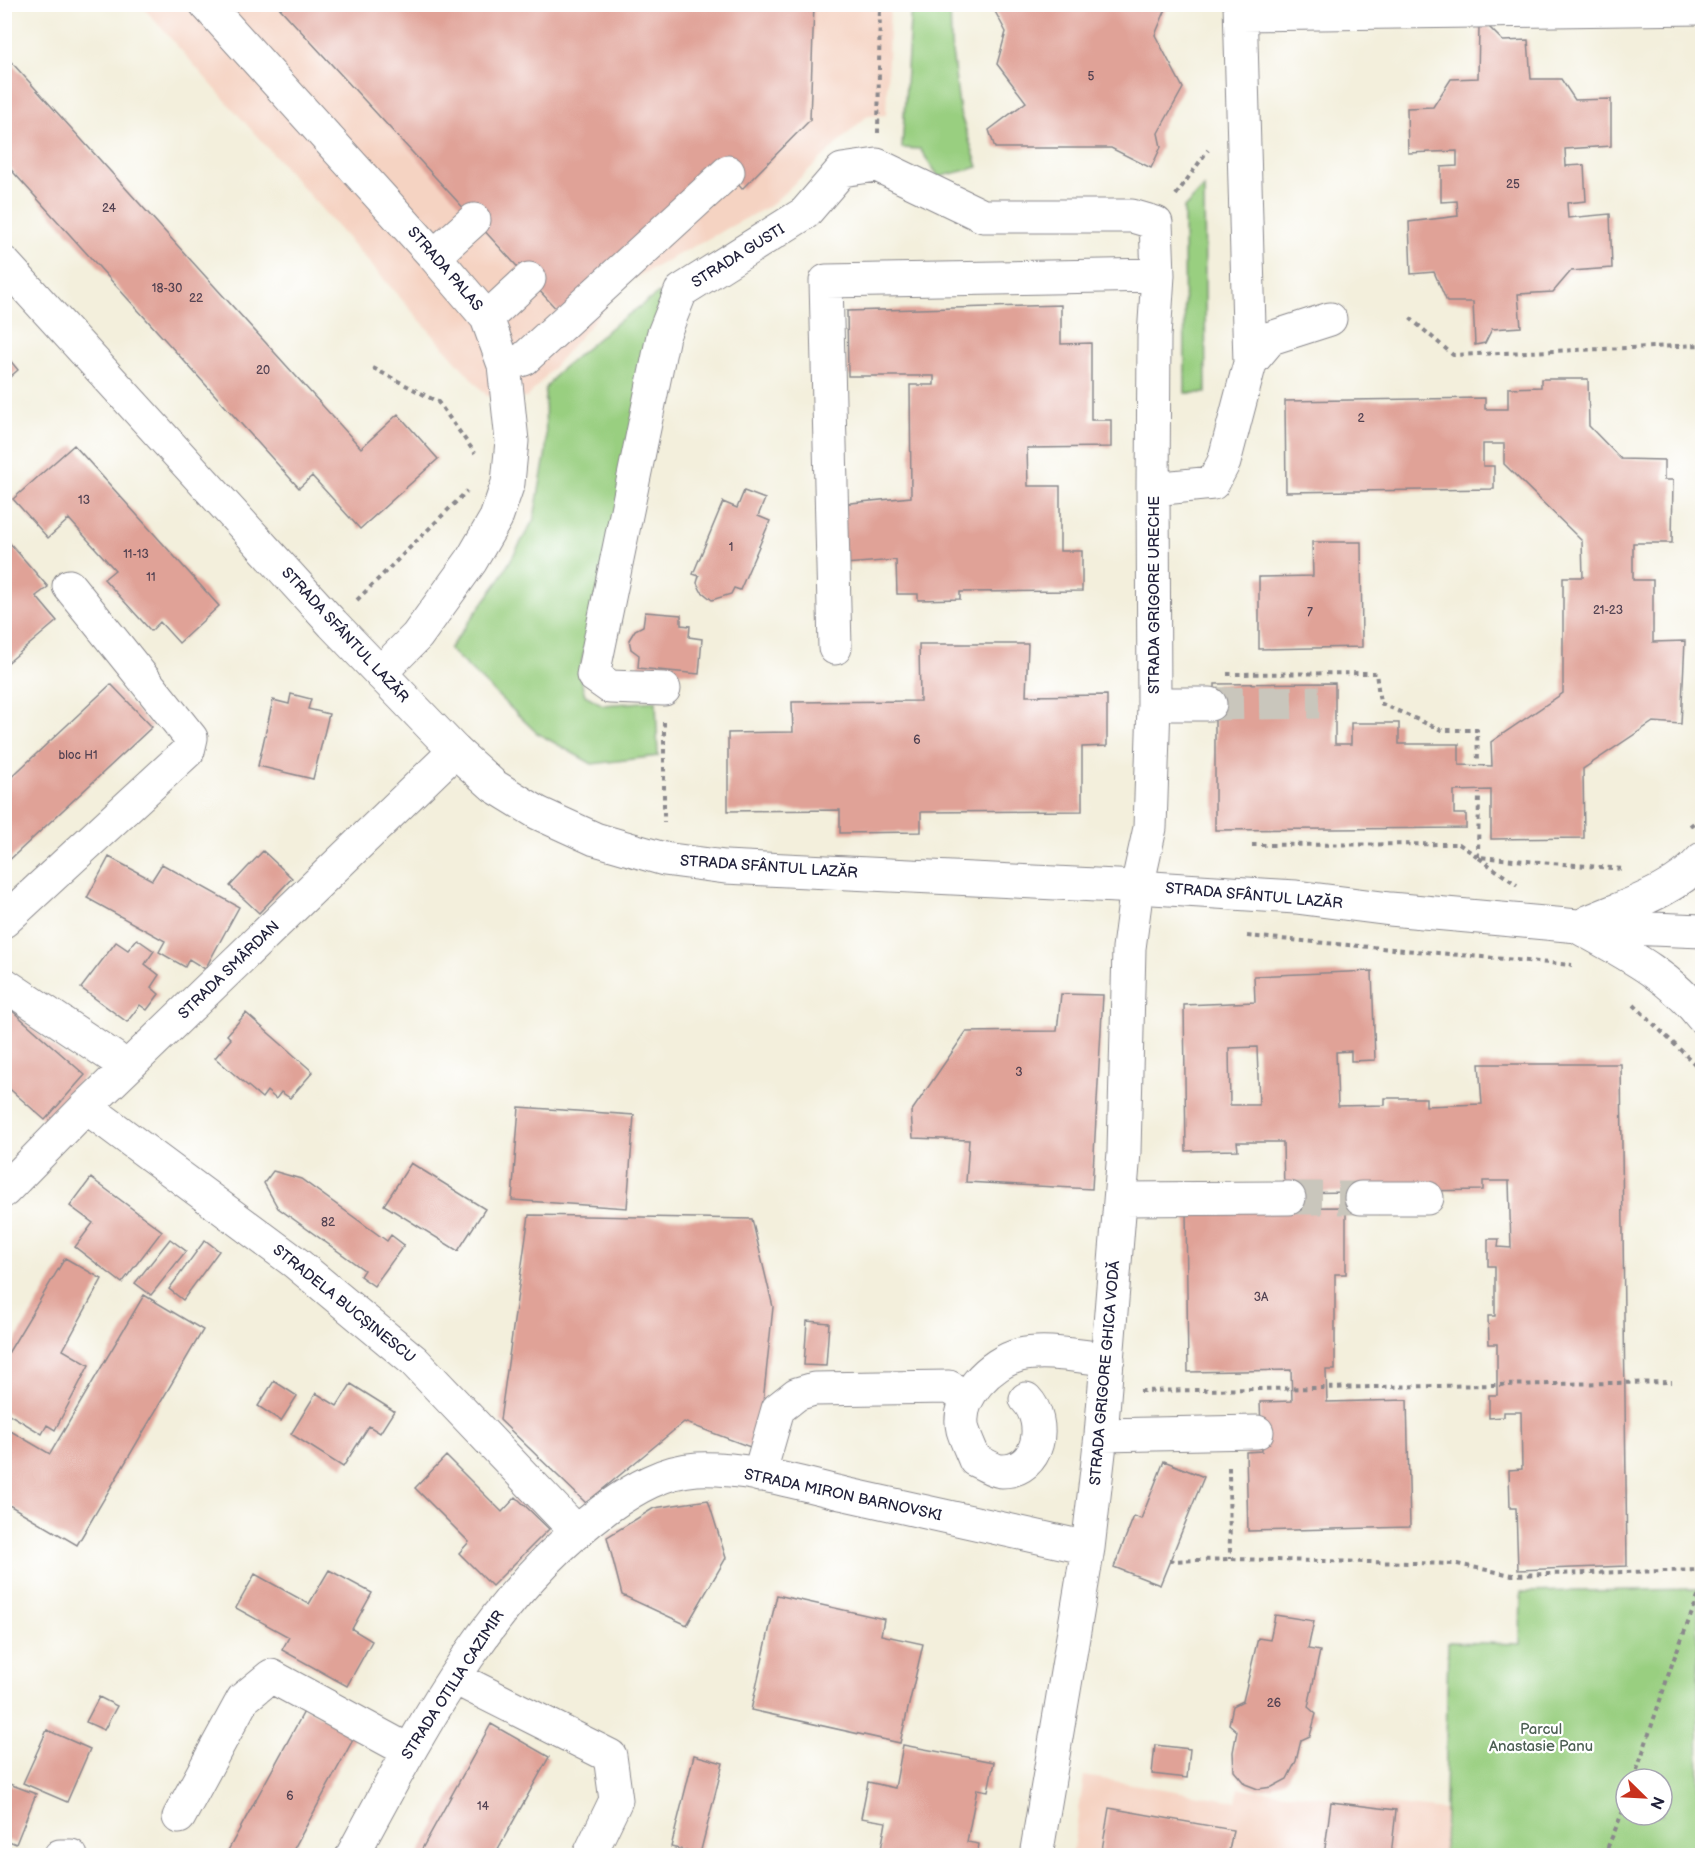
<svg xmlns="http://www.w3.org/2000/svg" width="1707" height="1860" font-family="'Balsamiq Sans',sans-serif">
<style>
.built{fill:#f5d3c2}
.green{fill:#99cf80;stroke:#5e785e;stroke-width:1.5;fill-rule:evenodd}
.building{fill:#e0a297;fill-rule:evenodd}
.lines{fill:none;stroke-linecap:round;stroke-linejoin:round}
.minor-tunnel{stroke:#c9c6bc;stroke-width:33;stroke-dasharray:33 16;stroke-linecap:butt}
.minor-casing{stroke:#8a888c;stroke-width:35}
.major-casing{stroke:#8a888c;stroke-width:35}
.path{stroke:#8a888c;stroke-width:4;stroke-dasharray:4.5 4.5;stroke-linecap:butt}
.minor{stroke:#fff;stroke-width:33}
.major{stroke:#fff;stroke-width:33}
.labels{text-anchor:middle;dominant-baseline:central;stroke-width:4.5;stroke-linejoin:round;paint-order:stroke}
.number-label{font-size:12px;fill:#524252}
.street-label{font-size:15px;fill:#22223b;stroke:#fff}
.park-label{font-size:15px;fill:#4c5f53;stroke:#fff}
</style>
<rect width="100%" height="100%" fill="#fff"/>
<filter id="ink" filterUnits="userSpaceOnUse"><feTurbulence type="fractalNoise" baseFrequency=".0167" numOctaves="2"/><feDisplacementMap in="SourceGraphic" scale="12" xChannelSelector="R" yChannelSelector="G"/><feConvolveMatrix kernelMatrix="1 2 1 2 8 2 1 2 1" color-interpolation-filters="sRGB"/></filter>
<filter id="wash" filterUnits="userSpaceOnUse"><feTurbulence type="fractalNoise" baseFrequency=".008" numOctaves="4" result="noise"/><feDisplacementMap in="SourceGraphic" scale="24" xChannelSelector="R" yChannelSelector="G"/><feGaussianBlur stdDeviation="1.35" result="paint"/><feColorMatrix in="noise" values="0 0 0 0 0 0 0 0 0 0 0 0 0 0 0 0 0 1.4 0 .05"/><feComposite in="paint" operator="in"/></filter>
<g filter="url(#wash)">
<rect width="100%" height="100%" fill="#f3efdc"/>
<path class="built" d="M141,5H890L886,115L867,116L771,205L627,282L527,398L487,396Z
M1084,1776L1236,1801L1239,1788L1445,1810L1444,1855L1072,1856Z"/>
<path class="green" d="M911,5H950L951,44L960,113L978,167L939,177L920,149L902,148Z
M1204,187L1206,393H1185L1184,208Z
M659,293L664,301L579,674L585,695L603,705L656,701L658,756L592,764L537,733L449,649L498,582L534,519L546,451L545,389L558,372L615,324Z
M1698,1589L1699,1855H1444L1448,1642L1520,1644L1521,1592ZM1626,1779H1662V1815H1626Z"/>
<g id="blocks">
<path class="building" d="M276,4H814L810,120L742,189L720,163L560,313Z
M991,4H1165L1166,9L1155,35L1183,88L1158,133L1161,147L1151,168L1111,148H995L989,130L1026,102L997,64L1006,32Z
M1479,26H1488L1503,41L1528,40L1531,79H1561L1575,100L1611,99V146L1565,149L1566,166L1584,165L1586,201L1567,203L1568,218L1610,214L1612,268L1571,271L1553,292L1518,294L1521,327L1492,329L1485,343L1475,345L1473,302H1447L1434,272L1411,274L1409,222L1458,216L1457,201L1441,202V167L1457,166V151L1408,153L1407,108L1433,107L1451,79L1478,78Z
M4,54L361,448L398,414L438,459L360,529L312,476L299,488L4,162Z
M1061,305V344L1091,343V420H1111V447L1027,448L1028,486H1060V551H1082V591L960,592V599L918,600V594H897L896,560L844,564L841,504L911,497L910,385H934V376H848L847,311Z
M4,353L18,370L4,382Z
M1541,379H1588L1589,426L1621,459L1664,460V480H1673L1672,543H1633V580H1653V642L1685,641L1681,724L1653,722L1583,769L1584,838L1491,839V790L1454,791V814H1466V828L1215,830V684L1335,683V744H1351V723H1399V744H1459V765L1492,766L1491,742L1563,693V577H1583L1582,541L1504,464V444H1483V466H1494V489L1286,492L1285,401L1485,398V409H1508V388L1541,387Z
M74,445L219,606L179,643L160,622L151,631L104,579L115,570L69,519L48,538L13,499Z
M744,491L765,499L758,516L770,521L740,590L734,588L731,594L712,600L701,591L697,583L699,576L693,574L723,502L737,508Z
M8,541L48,587L36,596L57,621L4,666V544Z
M1312,542H1361L1362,647L1259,649V577L1313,576Z
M645,612L681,615V625L690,626L689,637L702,639L699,674L638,668L639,655L631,649L629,640L635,630L643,626Z
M919,644H1028L1026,696L1107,695V746L1082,747V811L921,812V832L840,833V810L728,811V733L793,732L792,702L920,701Z
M111,684L152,727L4,865V784Z
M291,694L311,699L308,709L329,714L313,779L258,766L273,700L289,704Z
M263,851L292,878L259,913L230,886Z
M109,857L152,880L162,864L239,907L205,969L189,959L185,967L159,952L165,941L87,898Z
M137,939L154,951L145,964L159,975L151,987L159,994L147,1010L140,1005L127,1022L81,988L116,942L128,950Z
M1372,971L1375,1060L1351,1061V1051L1336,1052L1338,1106L1385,1105V1098H1426V1106L1482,1104L1479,1064H1621L1627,1566L1518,1570L1516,1508H1510L1509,1470L1522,1469L1521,1412H1504V1417L1489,1418V1395H1497V1344H1489L1488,1316H1495V1266H1488V1239H1499L1498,1247L1511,1248L1509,1181H1483V1190L1284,1193L1283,1142H1237L1238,1150L1186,1151L1184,1005L1255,1002L1254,976ZM1257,1047L1259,1105H1230L1229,1048Z
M1061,994L1103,995L1092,1189L966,1182L969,1140L913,1138L911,1112L966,1032L1057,1031Z
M9,1008L85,1075L45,1120L4,1084V1013Z
M246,1013L313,1072L290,1098L281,1092L276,1099L267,1091L262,1098L215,1058L231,1039L227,1035Z
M519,1107L634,1115L627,1208L512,1200Z
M411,1163L485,1209L458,1251L384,1205Z
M273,1171L301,1179L387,1241L391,1235L404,1245L374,1286L360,1276L364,1270L278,1208L264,1183Z
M91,1178L162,1231L122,1283L75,1247L93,1223L70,1206Z
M1346,1207V1274H1335V1370H1326L1327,1402L1407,1400L1410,1527L1248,1531L1246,1452L1262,1451L1260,1402L1292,1401L1291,1370L1188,1372L1186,1208Z
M529,1215L752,1219L773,1307L758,1450L684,1422L586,1503L500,1420Z
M170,1239L186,1251L151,1295L135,1283Z
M205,1240L219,1251L183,1300L169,1289Z
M65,1258L102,1279L63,1350L89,1365L55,1430L47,1425L42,1434L4,1411V1360Z
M144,1295L203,1330L77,1545L4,1502V1437L9,1430L50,1454Z
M807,1321L829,1323L826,1366L804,1365Z
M274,1381L297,1396L281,1421L258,1406Z
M351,1384L394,1411L380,1433L369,1426L343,1467L291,1434L316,1393L337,1406Z
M446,1456L502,1512L516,1497L549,1529L492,1586L459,1553L469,1542L415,1488Z
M1164,1461L1204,1477L1160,1585L1114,1567L1134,1516L1141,1519Z
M708,1500L726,1558L687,1625L622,1595L607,1537L654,1508Z
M329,1570L372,1593L352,1629L372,1641L347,1686L282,1650L289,1637L236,1608L255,1574L309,1604Z
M777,1595L884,1619L881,1635L923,1644L900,1743L751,1710Z
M1275,1615L1314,1621L1308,1649L1320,1651L1308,1707L1316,1714L1310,1736L1301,1740L1296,1761L1287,1779L1272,1787L1258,1789L1245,1784L1234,1771L1233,1752L1237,1731L1229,1724L1233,1706L1243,1701L1258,1638L1270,1640Z
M99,1697L117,1706L104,1730L86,1722Z
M306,1708L355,1736L290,1856H225Z
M491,1724L549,1757L494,1856H418Z
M47,1730L90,1749L67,1802L23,1783Z
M903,1745L994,1762L988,1791L977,1789L967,1842L979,1844L977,1856L880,1855L886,1822L861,1818L868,1782L895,1788Z
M1155,1745L1190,1749L1187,1778L1152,1774Z
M694,1755L723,1763L700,1854L671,1847Z
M4,1782L36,1794L16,1844L4,1839Z
M1331,1802L1396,1810L1391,1856H1324Z
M1109,1808L1233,1830L1228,1856H1101Z"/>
</g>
</g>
<g filter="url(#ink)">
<use href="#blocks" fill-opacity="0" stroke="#8a888c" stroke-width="1.5"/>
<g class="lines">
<path class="minor-tunnel" d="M1210,704L1319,702
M1289,1198H1361"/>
<g class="minor-casing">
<path id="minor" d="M206,4L434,256L487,318L504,365L512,441L508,483L496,518L471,561L417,636L380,673
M1242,14L1702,8
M434,256L474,220
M487,318L529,279
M1250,363L1271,338L1330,319
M504,365L524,359L728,172
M1153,489L1213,483L1224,462L1250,363L1240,4
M835,648L826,281L1158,275
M664,689L610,687L593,675L663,336L681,291L805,213L842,170L877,165L983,216H1132L1156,223L1158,275L1154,337L1153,489L1154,704L1150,828L1137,887L1129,948L1124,1152L1101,1435L1088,1548L1036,1856
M1154,704H1210
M4,921L188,751L191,738L69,586
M4,984L113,1057L125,1069
M86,1107L296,1263L414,1361L576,1531
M4,1191L86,1107L455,751
M1361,1198H1427
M1121,1199L1289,1198
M1026,1399C1048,1422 1040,1471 1002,1471C994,1471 983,1463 975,1460C971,1450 966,1440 963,1430C955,1398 991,1362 1020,1355C1047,1349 1081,1357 1108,1359
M1101,1435L1257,1432
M759,1475L778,1409L797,1394L814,1389L949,1387L967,1398
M455,1678L610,1756L616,1800L589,1856
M179,1817L243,1699L271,1676L409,1751
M60,1856H71
M352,1856C420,1730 490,1593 608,1507C635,1488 664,1471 697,1469C746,1467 798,1483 845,1494C926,1512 1007,1530 1088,1548"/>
</g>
<g class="major-casing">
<path id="major" d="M4,263L333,624L455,751L494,786L538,813L595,839L664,859L725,867L1137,887L1296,897L1390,909L1578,926L1702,931
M1588,922C1627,905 1674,892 1702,859
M1582,929C1627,954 1670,976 1702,1017"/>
</g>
<path class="path" d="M878,133L880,4
M1176,195L1208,150
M1410,318L1453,355L1702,345
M373,368L438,402L475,453
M357,600L467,491
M1227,674L1376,673L1380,703L1441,730H1477L1478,762
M664,722V822
M1690,826L1699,819L1702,771
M1252,845L1459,844L1478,857L1624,869
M1478,857L1479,793
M1479,858L1517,885
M1247,936L1572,965
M1634,1005L1702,1071
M1140,1391L1672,1382
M1229,1467L1230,1559
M1169,1561L1230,1559L1457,1564L1512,1575L1702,1570
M1634,1779L1673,1661L1702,1587
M1604,1856L1626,1804"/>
<use href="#minor" class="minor"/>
<use href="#major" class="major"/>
</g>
</g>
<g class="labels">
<g class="number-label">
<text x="1091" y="76">5</text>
<text x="1513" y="184">25</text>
<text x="109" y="208">24</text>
<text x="167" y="288">18-30</text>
<text x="196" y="298">22</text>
<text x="263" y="370">20</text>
<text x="1361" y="418">2</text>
<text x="84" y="500">13</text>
<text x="731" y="547">1</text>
<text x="136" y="554">11-13</text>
<text x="151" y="577">11</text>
<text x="1608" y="610">21-23</text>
<text x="1310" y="612">7</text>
<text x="917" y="740">6</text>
<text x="78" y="755">bloc H1</text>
<text x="1019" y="1072">3</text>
<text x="328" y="1222">82</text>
<text x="1261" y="1297">3A</text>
<text x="1274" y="1703">26</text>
<text x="290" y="1796">6</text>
<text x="483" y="1806">14</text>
</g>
<g class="street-label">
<text transform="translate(738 256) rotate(-32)">STRADA GUSTI</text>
<text transform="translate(445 269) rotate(49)">STRADA PALAS</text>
<text transform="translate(1154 595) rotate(-90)">STRADA GRIGORE URECHE</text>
<text transform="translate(345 635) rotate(47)">STRADA SFÂNTUL LAZĂR</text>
<text transform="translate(769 867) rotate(4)">STRADA SFÂNTUL LAZĂR</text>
<text transform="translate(1254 896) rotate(5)">STRADA SFÂNTUL LAZĂR</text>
<text transform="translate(229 970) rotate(-44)">STRADA SMÂRDAN</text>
<text transform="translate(344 1304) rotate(39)">STRADELA BUCȘINESCU</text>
<text transform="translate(1105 1373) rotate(-85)">STRADA GRIGORE GHICA VODĂ</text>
<text transform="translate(843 1495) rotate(12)">STRADA MIRON BARNOVSKI</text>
<text transform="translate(453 1685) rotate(-57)">STRADA OTILIA CAZIMIR</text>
</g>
<g class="park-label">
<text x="1541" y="1729">Parcul<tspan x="1541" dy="17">Anastasie Panu</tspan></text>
</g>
</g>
<rect width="1707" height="1860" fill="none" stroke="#fff" stroke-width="24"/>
<g transform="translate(1644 1797) rotate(114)"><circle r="28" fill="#ffffff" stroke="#a7a7b1" stroke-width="1.5"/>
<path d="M0-4.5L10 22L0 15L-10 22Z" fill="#c8321e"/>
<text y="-9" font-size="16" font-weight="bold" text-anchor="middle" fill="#22223b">N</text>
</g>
</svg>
